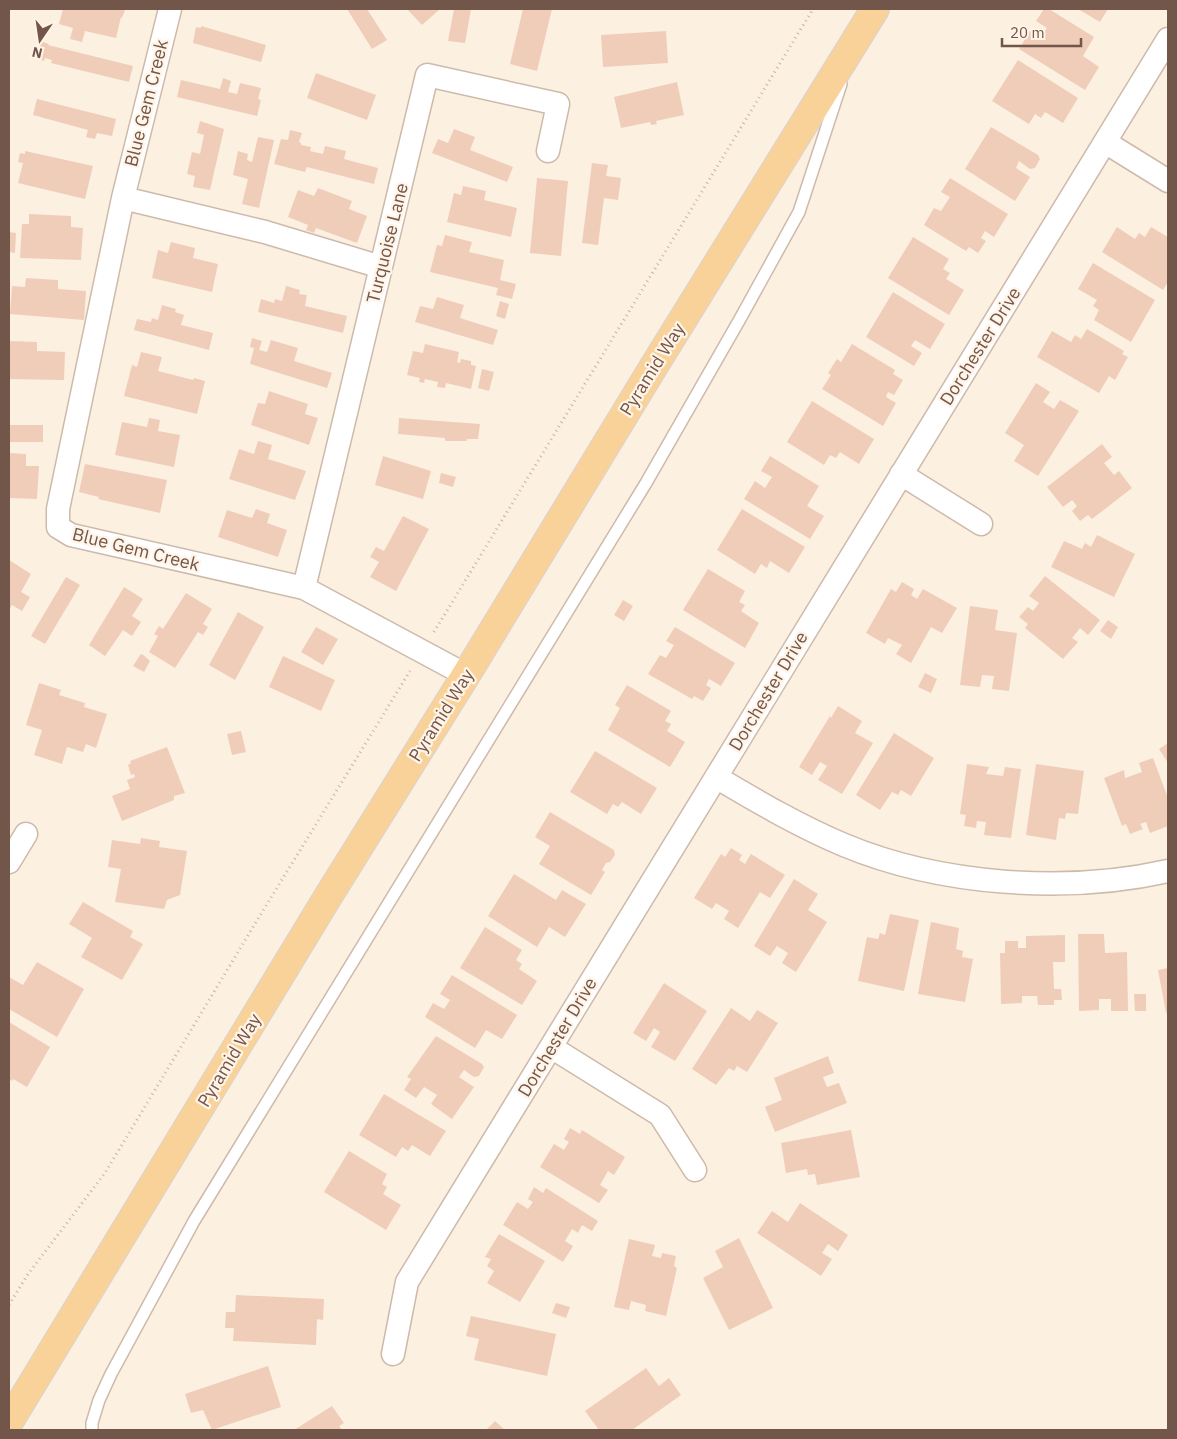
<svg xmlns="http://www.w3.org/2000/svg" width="1177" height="1439" font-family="'IBM Plex Sans',sans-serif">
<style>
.building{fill:#f0cdb9}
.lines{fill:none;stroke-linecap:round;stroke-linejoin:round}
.service-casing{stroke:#cebaab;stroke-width:14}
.minor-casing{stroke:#cebaab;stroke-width:25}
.primary-casing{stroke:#dad3d0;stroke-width:30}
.path{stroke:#d5b09d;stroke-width:3;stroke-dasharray:1 4;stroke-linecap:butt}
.service{stroke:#fff;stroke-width:11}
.minor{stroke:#fff;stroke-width:22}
.primary{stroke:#f9d29a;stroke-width:28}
.labels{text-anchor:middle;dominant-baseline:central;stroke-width:4.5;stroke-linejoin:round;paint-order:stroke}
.street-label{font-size:18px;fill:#725649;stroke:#fff4e7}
</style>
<rect width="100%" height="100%" fill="#fcf0e1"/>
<path class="building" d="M63,9H121L125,10L122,18L121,17L116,38L85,31L82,42L70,39L73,28L59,24Z
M347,9H367L387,40L372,49Z
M407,9H440L422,25Z
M454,9H471L465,43L448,41Z
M523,9H552L537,71L510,64Z
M1044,9H1049L1094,37L1083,56L1099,67L1085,90L1019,49L1030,31L1040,38L1047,28L1036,21Z
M1078,9H1108L1100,22Z
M201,26L266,45L261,62L193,43L196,27L201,28Z
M666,31L668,63L603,67L601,35Z
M40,41L49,44L48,45L133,66L129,82L51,63L52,60L45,58L44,61L36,59Z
M1018,60L1078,98L1063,123L1045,112L1041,118L1035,114L1029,124L992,101Z
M316,73L376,95L367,120L307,98Z
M223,78L231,81L228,92L237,94L240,83L261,88L258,99L261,100L257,116L177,97L181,80L220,89Z
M677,82L684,115L656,121L657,124L651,125L650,122L621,128L614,97Z
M37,99L116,119L112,136L97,133L95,139L86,137L88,130L33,115Z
M200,121L224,129L210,190L193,187L195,176L187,174L192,152L200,154L204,135L197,133Z
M991,127L1038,155L1040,159L1035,168L1030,169L1019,161L1016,168L1030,177L1015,201L965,169Z
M454,129L475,137L470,150L513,167L507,182L432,153L438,139L448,143Z
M290,130L302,133L299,142L301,143V145L311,147L310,151L323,154L325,146L346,151L344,159L378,168L374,184L307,167L305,172L274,164L281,139L288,140Z
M258,137L274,140L259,208L242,204L248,179L233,175L238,151L248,154L247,160L252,162Z
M25,151L93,166L85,199L18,183L23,163L18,162L20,153L25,154Z
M592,163L608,165L606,176L621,178L618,200L604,198L598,245L582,243Z
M537,178L568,181L561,256L530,253Z
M950,178L1008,214L994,237L985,231L981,238L986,241L978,253L969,247L966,251L924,225L934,208L941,211L950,197L941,192Z
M463,186L486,191L484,200L517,208L511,237L447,222L454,193L461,195Z
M318,188L352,201L349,209L367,216L357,243L316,228L314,233L306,230L308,225L288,217L298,190L314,196Z
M29,214L71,216V227L83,228L81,260L20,258L22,224H29Z
M1117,227L1135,239L1139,233L1145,237L1151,227L1168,237V282L1163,290L1102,252Z
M9,232L16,233L15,253L9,252Z
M445,235L472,242L469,252L504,260L500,280L516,284L512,299L496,295L498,288L430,272L437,245L442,246Z
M913,237L949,259L943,269L950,273L946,279L964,290L949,315L888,278Z
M171,242L195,248L193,258L218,264L212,292L152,278L158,250L168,253Z
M1093,263L1155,300L1131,342L1094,320L1099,310L1093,306L1097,300L1078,289Z
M26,278L58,280V289L86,291L84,320L10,314L12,286L25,287Z
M286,286L300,290L299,294L307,295L305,306L347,316L343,333L258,312L261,299L274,303L275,299L282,301Z
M893,292L945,324L930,349L915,340L911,346L922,353L914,366L866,337Z
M437,297L464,305L460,318L498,330L493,345L415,322L420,306L433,309Z
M500,301L509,304L505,319L496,316Z
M162,305L176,309L175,312L184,315L181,325L213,333L209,350L134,330L137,319L151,322L152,318L158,320Z
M1087,329L1124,351L1122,354L1128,357L1115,380L1109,376L1099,393L1037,357L1052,331L1071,342L1075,335L1081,339Z
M252,338L262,341L259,350L267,352L271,340L298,348L294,361L332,373L327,388L250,364L254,348L250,347Z
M9,341L37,342V351L65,352L64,380L9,379Z
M425,344L459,352L457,362L460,363L461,359L471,361V365L476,366L471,389L446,383L445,388L437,387L438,382L425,379L424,383L419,382L420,378L407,375L413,351L423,353Z
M852,344L895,370L893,374L903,380L894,395L888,392L886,397L896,403L883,426L822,389L831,375L828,373L837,359L841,362Z
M141,352L162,357L158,371L193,380L194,378L205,381L197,414L124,396L132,365L137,367Z
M482,369L494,372L489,391L478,388Z
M1036,383L1050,392L1043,402L1054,409L1060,400L1079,411L1038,476L1014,461L1024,445L1005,433Z
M269,391L308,404L305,414L318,418L309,445L251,425L258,403L265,404Z
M812,401L874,439L859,464L840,452L836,458L830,455L824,465L787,442Z
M149,418L160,420L158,431L180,435L174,467L115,455L122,422L147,427Z
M399,418L480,424L478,439H467V441H445V438L398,434Z
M9,425H43V442H9Z
M258,441L272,445L268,459L306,471L295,500L229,479L239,449L254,454Z
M1102,444L1112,457L1104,463L1114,475L1119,471L1132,488L1092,519L1088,515L1080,521L1072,511L1077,506L1072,500L1063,507L1047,487Z
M9,453L26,454V466H39L37,499L9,498Z
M383,456L431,471L423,499L375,485Z
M770,456L819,486L807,506L824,516L810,539L744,499L755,481L765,488L772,477L761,471Z
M85,464L167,480L160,513L98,499L99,497L79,492Z
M441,473L456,477L453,487L439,483Z
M256,509L270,514L267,523L287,530L278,557L218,537L227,510L252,518Z
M742,509L805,547L789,573L770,561L767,568L761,564L755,574L717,550Z
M403,516L429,529L396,591L370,577L379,562L370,557L376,547L384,551Z
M1097,535L1135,554L1114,597L1051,567L1064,541L1082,549L1085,543L1091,547Z
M9,560L31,574L21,592L30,597L22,611L12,605L9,610Z
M708,569L745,591L739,602L745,605L741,611L759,623L745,648L683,610Z
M1045,576L1100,620L1088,635L1080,628L1072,638L1078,642L1063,659L1025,628L1028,624L1019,617L1028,607L1033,611L1039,603L1029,596Z
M66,577L80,585L45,644L31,636Z
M902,582L914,589L911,595L917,599L923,589L957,608L942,633L931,627L911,663L896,654L902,645L888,638L885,644L866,633L891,589L896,592Z
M124,587L143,599L132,616L141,622L132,636L123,630L105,656L89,645Z
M186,593L212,609L203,624L208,627L203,635L198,632L175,668L149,652L158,636L154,634L159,626L163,629Z
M623,600L633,606L624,621L614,615Z
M970,606L998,610L995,630L1017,633L1009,691L992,689L994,676L982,675L980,687L960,685Z
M238,612L264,627L235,680L209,665Z
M1108,620L1118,627L1111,639L1100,631Z
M316,627L338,639L323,665L301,652Z
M675,627L735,663L721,686L709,679L706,685L711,688L703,701L694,696L692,699L648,674L660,655L666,658L674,645L666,641Z
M142,654L150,661L144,672L133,666L140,655Z
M283,656L335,680L321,711L269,687Z
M925,673L937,679L931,693L918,687Z
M39,683L61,690L59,695L85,703L84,707L107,714L96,748L86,744L83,752L67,747L62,764L34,755L42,730L26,725Z
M627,685L671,711L665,721L671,724L667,731L685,742L670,767L608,730L620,708L615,705Z
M838,706L862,721L855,733L873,743L842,794L818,780L827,766L820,762L812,775L799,767L830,716L831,718Z
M241,731L246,752L232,755L227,734Z
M894,733L934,758L911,796L901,790L898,795L892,792L880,810L856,795Z
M1168,743V763L1159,749Z
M167,747L185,793L174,796V800L122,821L112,796L130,789L127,780L135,777L134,774L131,775L128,765L131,763L130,761Z
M595,751L657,788L641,814L622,802L618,807L613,804L607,814L570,792Z
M1153,758L1168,798V826L1150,833L1146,822L1140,824L1143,829L1130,834L1126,824L1122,826L1104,778L1124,770L1125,778L1142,772L1139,763Z
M967,764L989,767L986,774L1003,776L1005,767L1021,769L1011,838L984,835L986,822L977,821L976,828L964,826L966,815L960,814Z
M1036,764L1084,771L1078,814L1066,813L1065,819L1059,818L1056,840L1026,835Z
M550,812L614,850L615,855L610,862L606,863L602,870L605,872L591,895L539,864L550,846L535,837Z
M141,838L160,841L159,847L187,851L180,895L167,900L164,909L115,902L121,869L108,867L112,840L140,844Z
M731,848L742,855L739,860L745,864L751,854L785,875L770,898L760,892L738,928L724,919L729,911L716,903L712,909L694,898L721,854L725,857Z
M514,874L556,900L562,890L586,904L565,937L549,927L537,947L488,916Z
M794,879L818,894L808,910L827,922L796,972L782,963L788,953L777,946L770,956L754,946Z
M83,902L133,931L130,937L143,944L122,980L81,957L92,938L69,924Z
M890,914L919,920L904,991L858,981L867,937L878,939L880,933L885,935Z
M931,922L959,928L956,949L963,951L962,957L973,959L965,1002L918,994Z
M485,927L522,950L516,960L522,964L519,969L537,981L522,1005L460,968Z
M1078,934H1104L1105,953L1127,952L1128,1011H1111V999H1099V1010L1079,1011Z
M1065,935V962H1053L1054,989H1061L1062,1000H1054V1005H1038L1037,996H1022V1003L1001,1004L1000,953H1005V941H1018V948H1026V936Z
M37,962L84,989L57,1037L9,1009V977L23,985Z
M1168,968V1012L1166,1013L1158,970Z
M452,975L517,1015L502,1039L486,1030L475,1048L425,1017L433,1003L444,1009L450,1000L440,994Z
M664,983L707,1011L675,1061L651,1047L660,1032L654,1028L646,1041L633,1033Z
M1134,994H1146V1011H1135Z
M731,1008L750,1021L757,1010L778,1023L747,1072L737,1066L734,1071L729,1068L716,1085L692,1069Z
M9,1022L50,1047L27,1087L13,1079L12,1081L9,1079Z
M436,1036L482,1064L484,1067L479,1076L474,1077L464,1070L459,1077L474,1087L452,1119L431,1104L437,1095L424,1087L416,1098L404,1090L411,1079L407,1077Z
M828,1056L834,1073L823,1077L827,1087L839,1083L847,1103L775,1132L765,1107L782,1100L774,1078Z
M384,1094L446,1131L430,1156L412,1145L408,1151L402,1147L396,1157L359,1135Z
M570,1128L580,1134L582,1130L625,1157L614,1175L608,1171L600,1185L608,1190L599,1203L540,1167L554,1144L564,1150L569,1142L564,1139Z
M851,1130L860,1177L817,1185L815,1174L808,1175L807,1169L786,1173L781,1143Z
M349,1151L387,1174L382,1184L387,1187L383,1194L401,1205L386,1230L324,1192Z
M534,1187L543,1193L546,1188L598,1221L592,1231L582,1225L578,1233L572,1229L565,1241L573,1246L563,1262L503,1225L517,1202L528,1209L533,1202L528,1199Z
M800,1203L848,1235L838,1251L828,1244L822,1253L832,1259L821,1276L757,1233L772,1211L788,1222Z
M499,1234L545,1261L520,1302L487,1283L494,1271L487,1266L491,1259L485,1257Z
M739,1238L773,1308L729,1330L703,1278L723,1267L715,1251Z
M629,1239L655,1245L652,1256L661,1258L662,1253L676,1256L674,1266L677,1268L666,1316L645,1311L646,1305L631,1301L629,1310L614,1307Z
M236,1295L324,1299L323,1320L317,1319L316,1345L233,1341L234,1328H225L226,1312H235Z
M556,1303L570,1307L566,1318L552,1313Z
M471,1316L556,1334L547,1376L474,1360L479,1339L466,1336Z
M268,1366L281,1407L212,1430L203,1410L191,1413L185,1394Z
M646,1368L659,1386L669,1378L681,1395L632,1430H599L585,1411Z
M332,1406L344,1423L339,1426L342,1430H294Z
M495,1421L505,1430H486Z"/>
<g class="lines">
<g class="service-casing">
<path id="service" d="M92,1430V1423L99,1400L111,1374L194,1221L646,483L740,319L799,212L841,84"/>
</g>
<g class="minor-casing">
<path id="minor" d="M170,9L123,198L58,509V527L71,535L304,588L466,675
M1105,142L1168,181
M123,198L265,232L381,267
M901,474L981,524
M304,588L427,75L558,104L548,151
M716,777C758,802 799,826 844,845C940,885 1066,894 1168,871
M9,862L26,834
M551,1047L660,1115L695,1170
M393,1354L407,1282L1168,39"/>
</g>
<g class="primary-casing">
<path id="primary" d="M9,1422L329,895L466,675L654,366L875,9"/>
</g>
<path class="path" d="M434,632L813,9
M9,1305L28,1274L105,1173L253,927L410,671"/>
<use href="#service" class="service"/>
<use href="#minor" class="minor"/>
<use href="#primary" class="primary"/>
</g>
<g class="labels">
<g class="street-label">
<text transform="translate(146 103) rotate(-76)">Blue Gem Creek</text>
<text transform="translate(387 243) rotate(-76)">Turquoise Lane</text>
<text transform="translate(980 346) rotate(-58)">Dorchester Drive</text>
<text transform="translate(652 369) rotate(-58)">Pyramid Way</text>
<text transform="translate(136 549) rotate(14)">Blue Gem Creek</text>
<text transform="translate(768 691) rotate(-59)">Dorchester Drive</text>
<text transform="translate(441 715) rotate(-58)">Pyramid Way</text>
<text transform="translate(557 1037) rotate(-59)">Dorchester Drive</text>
<text transform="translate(229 1060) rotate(-59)">Pyramid Way</text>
</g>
</g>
<rect width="1177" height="1439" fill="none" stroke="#725649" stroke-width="20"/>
<g transform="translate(40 40) rotate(193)" stroke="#fff4e7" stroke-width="4" paint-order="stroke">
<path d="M0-4L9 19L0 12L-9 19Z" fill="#725649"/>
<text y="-8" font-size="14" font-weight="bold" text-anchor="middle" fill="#725649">N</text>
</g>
<path d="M1002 38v8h79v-8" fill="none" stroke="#725649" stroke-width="2.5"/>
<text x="1010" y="38" font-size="15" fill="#725649" stroke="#fff4e7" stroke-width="4" paint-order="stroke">20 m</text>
</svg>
